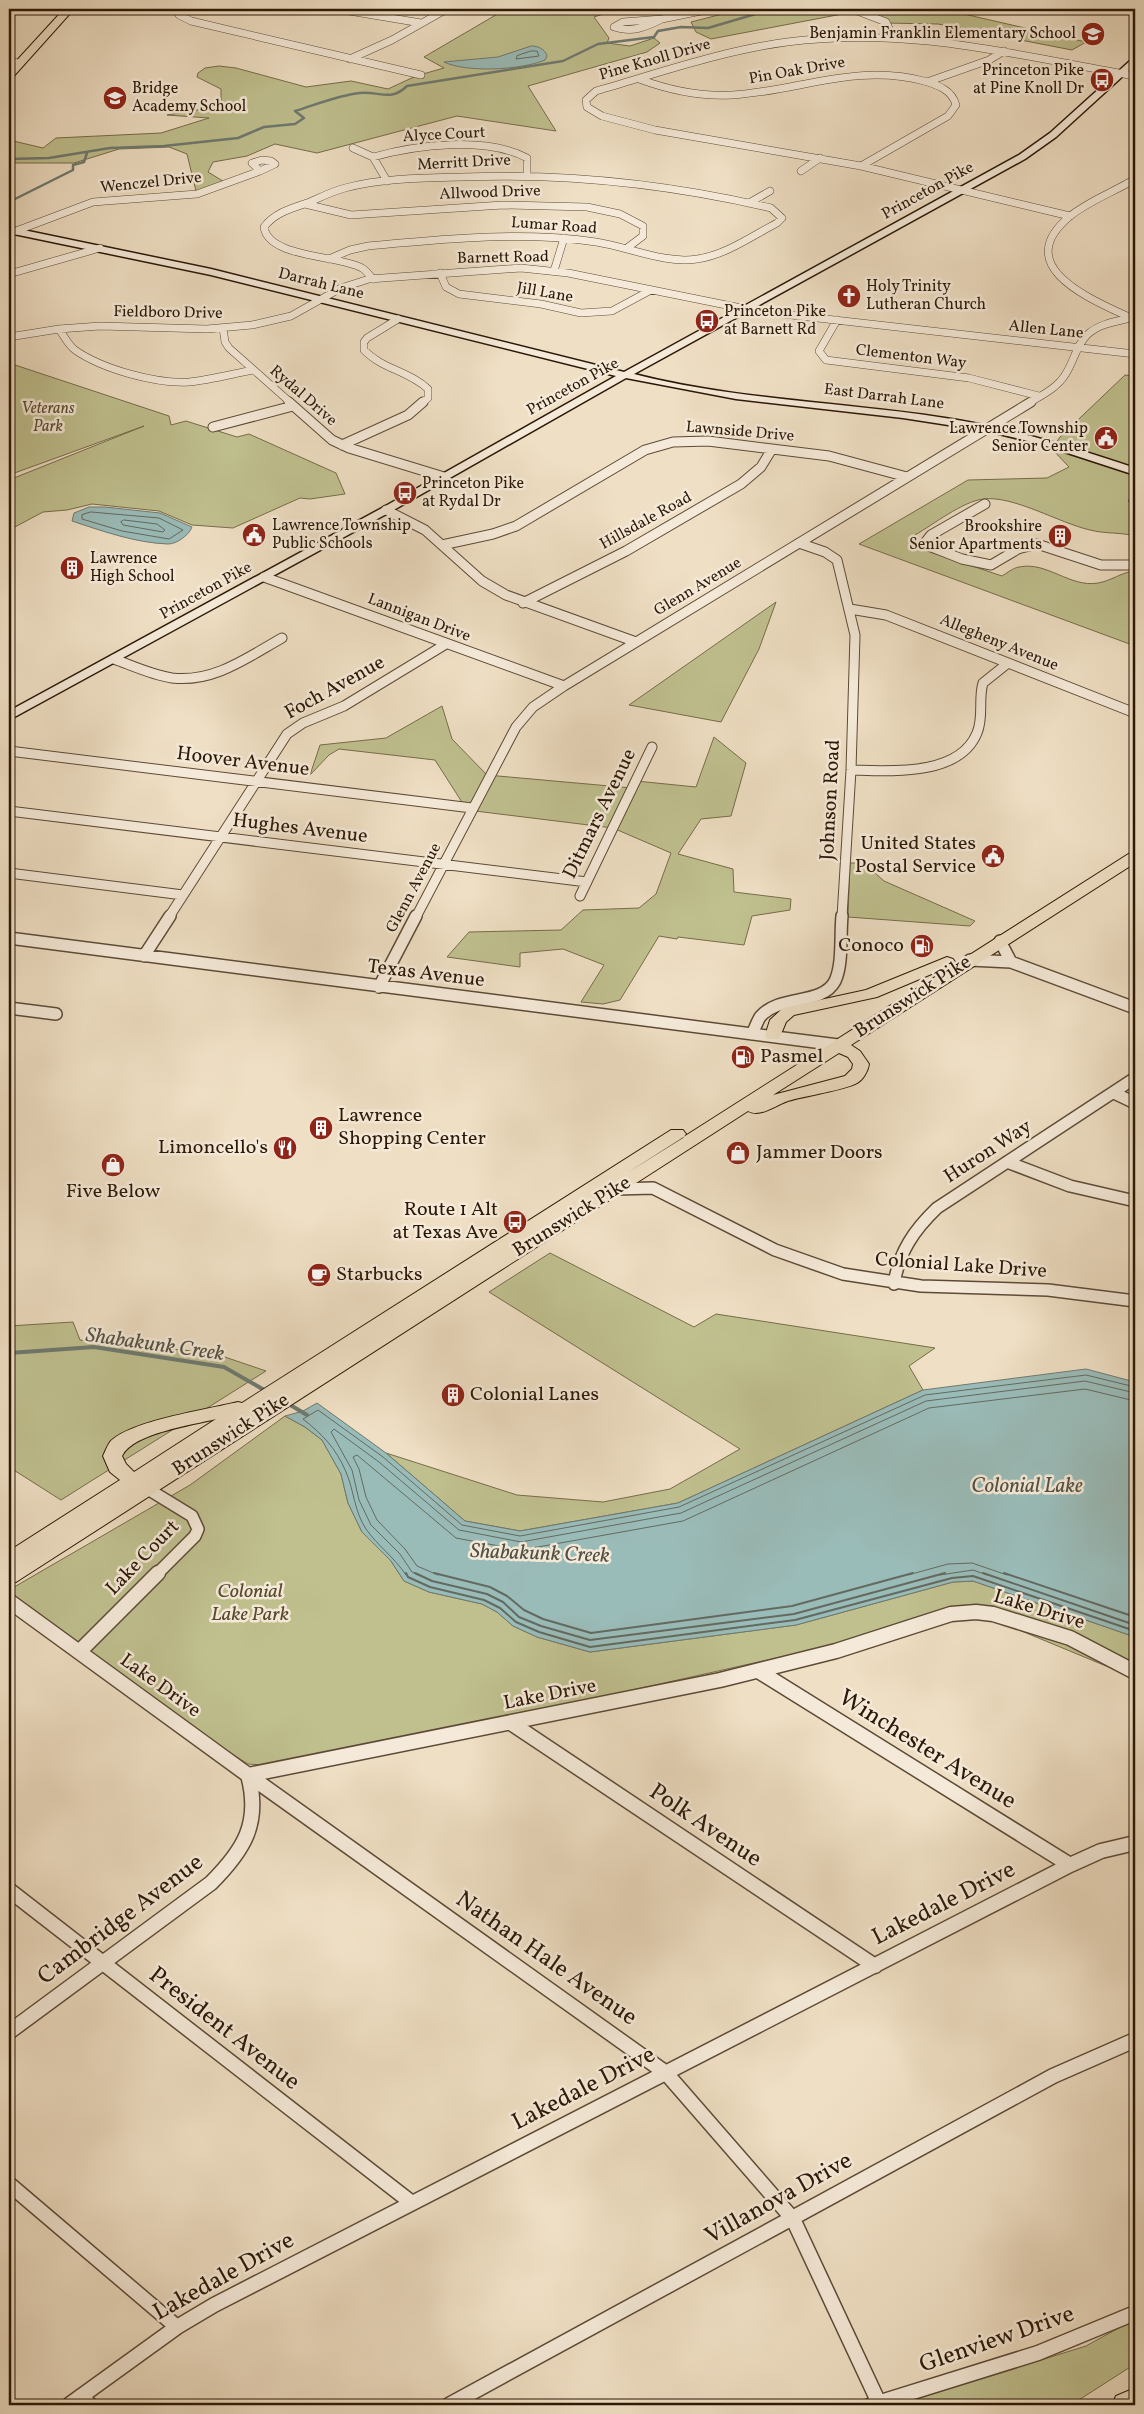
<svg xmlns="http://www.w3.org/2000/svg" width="1144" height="2414" font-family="Vollkorn,serif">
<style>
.green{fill:#c0c08f;stroke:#766c4a}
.water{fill:#9abcb9;stroke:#6e7a71}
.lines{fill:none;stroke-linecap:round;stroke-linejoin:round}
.shore-far1{stroke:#636a60;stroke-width:1}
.shore{stroke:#636a60;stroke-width:2}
.stream-far1{stroke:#6e7a71;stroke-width:2.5}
.stream{stroke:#6e7a71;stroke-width:4}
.street-far3-casing{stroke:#5d4a36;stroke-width:8}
.street-far2-casing{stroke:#5d4a36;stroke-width:11}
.street-far1-casing{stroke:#5d4a36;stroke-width:14}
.street-casing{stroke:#5d4a36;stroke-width:17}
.secondary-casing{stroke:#2c1806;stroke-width:3}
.primary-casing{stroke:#2c1806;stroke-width:2}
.highway-casing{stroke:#2c1806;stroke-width:2}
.street-far3{stroke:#f5ead9;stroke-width:7}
.street-far2{stroke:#f5ead9;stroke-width:9}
.street-far1{stroke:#f5ead9;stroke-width:11}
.street{stroke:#f5ead9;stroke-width:14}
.secondary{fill:#f5ead9;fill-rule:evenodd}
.primary{fill:#efdfc4;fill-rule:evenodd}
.highway{fill:#efdfc4;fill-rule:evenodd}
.labels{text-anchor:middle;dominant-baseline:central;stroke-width:5;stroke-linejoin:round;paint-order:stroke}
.far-poi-label{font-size:16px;fill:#2c1806;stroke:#f5ead9;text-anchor:start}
.far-street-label{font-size:16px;fill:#2c1806;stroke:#f5ead9}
.far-park-label{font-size:16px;font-style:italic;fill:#584a2f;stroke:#f5ead9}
.street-label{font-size:20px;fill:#2c1806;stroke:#f5ead9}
.poi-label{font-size:20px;fill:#2c1806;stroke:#f5ead9;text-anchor:start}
.park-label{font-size:20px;font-style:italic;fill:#584a2f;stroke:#f5ead9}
.water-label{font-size:21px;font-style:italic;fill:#525145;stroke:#f5ead9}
.near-street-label{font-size:24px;fill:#2c1806;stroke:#f5ead9}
</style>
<rect width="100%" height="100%" fill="#efdfc4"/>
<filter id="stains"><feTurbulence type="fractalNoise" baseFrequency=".004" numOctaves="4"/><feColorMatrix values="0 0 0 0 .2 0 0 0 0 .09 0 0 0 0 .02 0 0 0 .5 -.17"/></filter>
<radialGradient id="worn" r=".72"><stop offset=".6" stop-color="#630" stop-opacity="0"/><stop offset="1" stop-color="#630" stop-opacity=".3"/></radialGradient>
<path class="green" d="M506,9H619L594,17L609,38L607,43L630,46L654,38L660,43L647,52L528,86L556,131L457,116L317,153L275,144L247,156L213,162L208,172L226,183L197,195L187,154L169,147L119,149L74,163H9V140L43,148L56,138L161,133L209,118L167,115L221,106V89L197,77L198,73L205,68L219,66L236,68L306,87L351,81L388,89L416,76L444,68L424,57Z
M742,9H942L1086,42L1072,50L938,24L884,23L858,11L711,39L696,32L691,22Z
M9,363L169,416L171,425L186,421L237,437L249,434L336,473L345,494L310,499L300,498L233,528L192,525L159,511L92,504L67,510L43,512L13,528L9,527V480L144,426L9,475Z
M1125,375L1135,376V491L1128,501L1135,508V536C1120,532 1105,534 1090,530C1059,523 1013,495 983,499C962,502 934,524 915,535L918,548L1002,576C1007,573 1013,568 1019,567C1047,561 1070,588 1098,583C1111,581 1122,572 1135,571V646L859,544L968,480L1047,478L1069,467L1052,449L1060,437Z
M776,602L759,649L721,722L629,705Z
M442,706L452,739L487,775L632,788L636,781L696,787L714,737L746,763L731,816L701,819L678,854L733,869L734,892L791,899L790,910L752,916L744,945L678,937L677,939L659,936L620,1000L603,1004L581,1002L604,965L563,949L520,953V967L447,957L469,932L561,930L583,910L639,908L656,894L671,853L613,828L467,810L435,760L339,749L329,755L310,775L320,745L386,738Z
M850,863H864L884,881L975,921L970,926L848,917Z
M550,1253L694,1327L716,1314L935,1348L909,1366L923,1390L678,1503L520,1531L465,1521L386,1453L517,1495L603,1502L670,1489L740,1449L489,1292Z
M73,1322L80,1340L213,1353L266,1371L61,1500L9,1467V1326Z
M285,1416L305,1427L322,1440L341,1474L348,1503L362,1532L391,1561L404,1581L429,1592L482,1604L497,1612L513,1626L537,1637L590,1652L796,1625L953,1582L973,1581L1135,1637V1678L978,1613L606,1696L264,1765L248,1764L223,1748L9,1594V1590L190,1485Z
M1135,2319V2364L1071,2405H897L1086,2346Z"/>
<path class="water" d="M531,46C538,46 545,49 547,56L545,60C521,70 467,73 444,62L498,57Z
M89,507H105L160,513L192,527C189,535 177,544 168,544C136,543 102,531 72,521L74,513Z
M1086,1369L1135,1382V1637L973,1581L953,1582L796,1625L590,1652L537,1637L513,1626L497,1612L482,1604L429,1592L404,1581L391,1561L362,1532L348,1503L341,1474L322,1440L305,1427L285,1416L303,1411L317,1403L386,1453L465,1521L520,1531L678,1503L923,1390Z"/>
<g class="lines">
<path class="shore-far1" d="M531,51H537L539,56L516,59L517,56Z
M91,512L159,518L183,530L169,539L122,531L82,519V515Z
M124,520L157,524L165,530L163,532L123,525L121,522Z
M406,1575C394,1557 377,1545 366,1529C354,1511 354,1490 346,1472C336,1448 322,1434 303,1419L318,1410L383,1457L462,1525L520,1536L679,1507L925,1395L1086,1375L1135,1387
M418,1575L412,1572L400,1554L371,1525L359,1500L352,1470L331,1432L334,1429L379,1462L459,1530L521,1542L681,1513L926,1401L1085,1381L1135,1393
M438,1575L417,1566L405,1549L377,1520L366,1497L359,1469L353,1457L357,1455L456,1538L521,1550L683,1521L929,1408L1085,1389L1135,1401
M908,1575L948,1564L972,1563L1007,1575
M940,1575L973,1570L987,1575"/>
<path class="shore" d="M406,1573L408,1577L430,1587L484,1600L500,1608L516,1622L539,1632L590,1647L795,1620L952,1578L973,1576L1135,1631
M415,1573L432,1581L487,1594L503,1602L519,1617L541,1626L590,1640L794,1614L945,1573
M434,1573L490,1587L507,1596L524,1610L543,1619L591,1633L792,1606L913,1573
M983,1573L1135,1625
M1004,1573L1135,1617"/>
<path class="stream-far1" d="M9,159L49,158L110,148L164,146L238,138L264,127L295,124L304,118L295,111C315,105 339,95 360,93C379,91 391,102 407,86L563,61L598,44L654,37L658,31L681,27L708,28L759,13H800L823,9
M9,202L73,170V165L84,162L87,153"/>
<path class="stream" d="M9,1353L94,1347L224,1367L266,1391
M287,1403L307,1415"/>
<g class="street-far3-casing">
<path id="street-far3" d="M176,9L179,15L191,21L421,75
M337,9L421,23
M852,9L886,22L893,37
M662,19C646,27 632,33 614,27L623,22Z
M662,19L711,9
M350,59L392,40L447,9
M9,62L20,63
M639,79C669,90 700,97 732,95C799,91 856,63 924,81C938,85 952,90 956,105L948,116L861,166
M927,82L989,60L1004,51
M353,148L373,157L387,181
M373,157C416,145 486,136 527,158V175
M262,160L271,161L275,164L260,171L252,163Z
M801,171L820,158
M749,203L770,191
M305,204L351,215L503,205L587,207L620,214L643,226V236L627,248
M1070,216L861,166L655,130L602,116L587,107L586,100L596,91C659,73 721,51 787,42C910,26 1015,55 1135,76
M16,231L93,202L197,194L260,171
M329,259L350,250L368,246C444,239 520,231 596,242C629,247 664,264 697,259C726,255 752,236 777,223L782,218L771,208C669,184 567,173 462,177C424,178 383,178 345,188C333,191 321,197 310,202C293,208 275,212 264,227C268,258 339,255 362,268C366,270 370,276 373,279
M554,271L564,238
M440,273L446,287L459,294L541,304L581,313L612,311L651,290
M9,274L100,248
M1131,318C1091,299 1010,267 1069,217C1088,201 1114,192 1135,179
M398,319L367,338L364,342V350C382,369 409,371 428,389V398L422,403
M837,320L819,351L826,360L969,378L1039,396
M223,328L225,342L229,348L291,403
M59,329C64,336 68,345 75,350C102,369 156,384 189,382C210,380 232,374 253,370
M9,337L59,329L100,326L207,329L252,325L291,316L341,288L369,279L521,268L568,273L756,311L1135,354
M1029,403C1042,395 1057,388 1065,375C1074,362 1076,345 1088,334C1100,323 1119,321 1135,317"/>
</g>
<g class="street-far2-casing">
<path id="street-far2" d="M289,402L332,440L349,448L444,477
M213,427L293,406
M342,445L408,415L423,402
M985,504L931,535L924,544L962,559L991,565L1018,549L1037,544L1101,565H1135
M386,510L425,530L482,581L506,595L636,642
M799,543L825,552L837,560L855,635L851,770L842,917
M442,545L493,534L516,526L645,450L673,442L708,441L829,456L907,477
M264,577L564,686
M523,603L626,551L741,484L761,467L772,449
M850,609L886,615L1135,713
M114,659C133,666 152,675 172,678C214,683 248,657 282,638
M9,751L472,808
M851,770C889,771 959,777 977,733C984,717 978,699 983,683L1008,663
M9,811L587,882
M9,873L183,895
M580,896L652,747
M169,917L287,734L303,723L344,706L446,644
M416,917L516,727L533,707L564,686L1031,402"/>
</g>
<g class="street-far1-casing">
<path id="street-far1" d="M9,938L838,1045
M1000,941L1011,962
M144,956L170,916
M970,960L1011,962L1135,1008
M379,987L416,916
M9,1008L56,1014
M752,1034C755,1028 757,1022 760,1017C779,994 822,1006 835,981C843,964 840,936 842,916
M1114,1093L1135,1103
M1007,1162L1070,1186L1135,1201
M616,1189L653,1188L775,1250L843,1274L921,1286L1048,1290L1135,1301
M894,1284C899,1252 914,1230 937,1208L1135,1078
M143,1486L192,1516L198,1529L195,1536L156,1575"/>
</g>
<g class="street-casing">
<path id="street" d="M9,1601L248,1775L720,1680L836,1651L951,1614L976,1612L993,1614L1070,1638L1135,1672
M79,1652L158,1573
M760,1672L1070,1865
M511,1723L875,1966
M248,1775L666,2073L793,2219L879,2403
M9,1890L412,2203
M9,2032L211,1883C244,1850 261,1823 248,1775
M9,2184L177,2327
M81,2396L90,2405
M69,2405L177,2327L214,2305L1070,1865L1101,1851L1135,1843
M449,2405L1053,2076L1135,2040
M871,2405L1038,2353L1135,2313"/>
</g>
<g class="secondary-casing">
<path id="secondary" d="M1132,59H1135V65L1056,137L1025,159L634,374C736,400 842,402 945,418C1011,428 1073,447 1135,468V475L1040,444L987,431L903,418L736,399L626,378L390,512L9,720V711L382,508L616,376L211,275L9,233V227L211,269L624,372L1019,155L1050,133Z"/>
</g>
<g class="primary-casing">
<path id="primary" d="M64,9H74L13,77L9,78V69Z
M1135,852V863L851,1045L860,1051L869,1064C868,1071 863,1080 857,1083C846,1090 804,1096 788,1101C776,1105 760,1118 748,1111L16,1582L9,1584V1568L12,1566L9,1567V1551L120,1480L110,1472L103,1456C105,1452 107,1446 110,1442C129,1421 209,1409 238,1402L242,1403L671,1130H683L686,1134L683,1138L627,1173L1130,853ZM839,1053L848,1057L853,1064L852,1069L845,1076L773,1095ZM216,1419L134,1472L126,1464L122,1456C133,1433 193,1425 216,1419Z
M947,957L953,959L955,962L953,965L877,997L794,1015L786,1022L779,1039H767L765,1036L770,1020L783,1008L866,990Z"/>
</g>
<g class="highway-casing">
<path id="highway" d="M1135,2388V2405H1112L1116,2396Z"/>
</g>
<use href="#street-far3" class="street-far3"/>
<use href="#street-far2" class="street-far2"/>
<use href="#street-far1" class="street-far1"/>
<use href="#street" class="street"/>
<use href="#secondary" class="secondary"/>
<use href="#primary" class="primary"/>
<use href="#highway" class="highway"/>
</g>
<defs>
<g id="school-disc" transform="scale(1.25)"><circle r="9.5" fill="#8f2418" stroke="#f5ead9"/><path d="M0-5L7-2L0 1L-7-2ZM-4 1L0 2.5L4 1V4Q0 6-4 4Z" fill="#fff"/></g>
<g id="bus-disc" transform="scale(1.25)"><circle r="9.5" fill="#8f2418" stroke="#f5ead9"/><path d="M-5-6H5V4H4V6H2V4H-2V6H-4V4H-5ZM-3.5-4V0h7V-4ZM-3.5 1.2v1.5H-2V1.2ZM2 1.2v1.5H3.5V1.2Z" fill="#fff"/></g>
<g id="church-disc" transform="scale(1.25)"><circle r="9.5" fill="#8f2418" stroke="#f5ead9"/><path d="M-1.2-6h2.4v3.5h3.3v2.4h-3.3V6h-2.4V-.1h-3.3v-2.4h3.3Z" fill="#fff"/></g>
<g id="civic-disc" transform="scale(1.25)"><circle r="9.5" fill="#8f2418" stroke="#f5ead9"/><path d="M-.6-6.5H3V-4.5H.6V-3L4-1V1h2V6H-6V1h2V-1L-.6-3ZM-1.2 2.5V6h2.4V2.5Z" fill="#fff"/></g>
<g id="building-disc" transform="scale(1.25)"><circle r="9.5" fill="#8f2418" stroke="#f5ead9"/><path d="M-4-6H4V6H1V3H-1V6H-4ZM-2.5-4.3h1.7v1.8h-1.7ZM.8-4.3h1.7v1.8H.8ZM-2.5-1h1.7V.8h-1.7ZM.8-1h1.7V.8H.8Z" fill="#fff"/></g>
<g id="fuel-disc" transform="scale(1.25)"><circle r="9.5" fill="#8f2418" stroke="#f5ead9"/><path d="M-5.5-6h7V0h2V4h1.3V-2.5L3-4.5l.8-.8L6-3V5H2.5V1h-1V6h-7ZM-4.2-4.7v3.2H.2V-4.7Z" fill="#fff"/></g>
<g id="restaurant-disc" transform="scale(1.25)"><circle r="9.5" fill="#8f2418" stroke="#f5ead9"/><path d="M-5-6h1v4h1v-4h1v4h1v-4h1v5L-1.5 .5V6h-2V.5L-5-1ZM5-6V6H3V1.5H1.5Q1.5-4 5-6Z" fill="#fff"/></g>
<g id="shop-disc" transform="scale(1.25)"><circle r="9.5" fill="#8f2418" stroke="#f5ead9"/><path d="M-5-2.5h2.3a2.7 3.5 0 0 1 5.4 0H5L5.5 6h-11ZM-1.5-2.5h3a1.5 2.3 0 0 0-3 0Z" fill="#fff"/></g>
<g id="cafe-disc" transform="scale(1.25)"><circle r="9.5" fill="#8f2418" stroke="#f5ead9"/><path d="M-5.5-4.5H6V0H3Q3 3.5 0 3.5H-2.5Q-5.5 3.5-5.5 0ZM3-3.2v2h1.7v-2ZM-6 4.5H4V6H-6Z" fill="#fff"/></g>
</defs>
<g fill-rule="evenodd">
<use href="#school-disc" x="1093" y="34"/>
<use href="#bus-disc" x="1102" y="80"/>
<use href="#school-disc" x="115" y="98"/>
<use href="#church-disc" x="849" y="296"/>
<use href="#bus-disc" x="707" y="321"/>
<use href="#civic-disc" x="1106" y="438"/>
<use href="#bus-disc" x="405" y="493"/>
<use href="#civic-disc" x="254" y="535"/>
<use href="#building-disc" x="1060" y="536"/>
<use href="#building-disc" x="72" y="568"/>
<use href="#civic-disc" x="993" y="856"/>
<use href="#fuel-disc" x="922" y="946"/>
<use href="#fuel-disc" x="743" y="1057"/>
<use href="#building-disc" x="321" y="1128"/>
<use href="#restaurant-disc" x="285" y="1148"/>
<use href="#shop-disc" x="738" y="1153"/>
<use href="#shop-disc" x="113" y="1165"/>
<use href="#bus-disc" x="515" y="1222"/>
<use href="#cafe-disc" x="319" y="1275"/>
<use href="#building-disc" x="453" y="1395"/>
</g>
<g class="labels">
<g class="far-poi-label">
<text x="1076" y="34" text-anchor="end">Benjamin Franklin Elementary School</text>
<text x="1084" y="71" text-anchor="end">Princeton Pike<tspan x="1084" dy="18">at Pine Knoll Dr</tspan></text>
<text x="132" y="89">Bridge<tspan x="132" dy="18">Academy School</tspan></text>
<text x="866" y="287">Holy Trinity<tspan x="866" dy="18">Lutheran Church</tspan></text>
<text x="724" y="312">Princeton Pike<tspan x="724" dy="18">at Barnett Rd</tspan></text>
<text x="1088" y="429" text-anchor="end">Lawrence Township<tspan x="1088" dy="18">Senior Center</tspan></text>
<text x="422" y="484">Princeton Pike<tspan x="422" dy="18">at Rydal Dr</tspan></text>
<text x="272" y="526">Lawrence Township<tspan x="272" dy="18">Public Schools</tspan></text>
<text x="1042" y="527" text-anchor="end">Brookshire<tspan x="1042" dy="18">Senior Apartments</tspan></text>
<text x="90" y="559">Lawrence<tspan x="90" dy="18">High School</tspan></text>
</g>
<g class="far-street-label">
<text transform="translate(655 60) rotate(-16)">Pine Knoll Drive</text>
<text transform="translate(797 71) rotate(-10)">Pin Oak Drive</text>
<text transform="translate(444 135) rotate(-3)">Alyce Court</text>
<text transform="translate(464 163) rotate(-3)">Merritt Drive</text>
<text transform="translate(151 183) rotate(-6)">Wenczel Drive</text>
<text transform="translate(928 191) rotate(-29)">Princeton Pike</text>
<text transform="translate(490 193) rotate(-2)">Allwood Drive</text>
<text transform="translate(554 226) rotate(4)">Lumar Road</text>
<text transform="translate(503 258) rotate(-1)">Barnett Road</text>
<text transform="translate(321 284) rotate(14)">Darrah Lane</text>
<text transform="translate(545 293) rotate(10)">Jill Lane</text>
<text transform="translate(168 313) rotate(1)">Fieldboro Drive</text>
<text transform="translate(1046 330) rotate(6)">Allen Lane</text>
<text transform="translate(911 357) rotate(7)">Clementon Way</text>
<text transform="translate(573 387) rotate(-29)">Princeton Pike</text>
<text transform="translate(303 396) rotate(41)">Rydal Drive</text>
<text transform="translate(884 397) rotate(7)">East Darrah Lane</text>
<text transform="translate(740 432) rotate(5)">Lawnside Drive</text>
<text transform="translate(646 521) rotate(-29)">Hillsdale Road</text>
<text transform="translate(698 587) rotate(-31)">Glenn Avenue</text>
<text transform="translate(206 591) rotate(-29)">Princeton Pike</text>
<text transform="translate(419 618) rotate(21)">Lannigan Drive</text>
<text transform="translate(999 643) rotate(22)">Allegheny Avenue</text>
<text transform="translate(414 888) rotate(-62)">Glenn Avenue</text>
</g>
<g class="far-park-label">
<text x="48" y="409">Veterans<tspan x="48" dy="18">Park</tspan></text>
</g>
<g class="street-label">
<text transform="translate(335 688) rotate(-29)">Foch Avenue</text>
<text transform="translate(243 762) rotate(7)">Hoover Avenue</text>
<text transform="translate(831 800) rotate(-87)">Johnson Road</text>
<text transform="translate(600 814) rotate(-64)">Ditmars Avenue</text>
<text transform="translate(300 829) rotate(7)">Hughes Avenue</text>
<text transform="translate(426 974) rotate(7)">Texas Avenue</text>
<text transform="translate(913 997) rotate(-33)">Brunswick Pike</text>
<text transform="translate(988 1152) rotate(-33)">Huron Way</text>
<text transform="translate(572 1217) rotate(-32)">Brunswick Pike</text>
<text transform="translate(961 1266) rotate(4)">Colonial Lake Drive</text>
<text transform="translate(231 1435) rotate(-33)">Brunswick Pike</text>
<text transform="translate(143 1558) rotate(-46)">Lake Court</text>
<text transform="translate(1039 1610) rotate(17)">Lake Drive</text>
<text transform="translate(160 1686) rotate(36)">Lake Drive</text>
<text transform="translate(550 1695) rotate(-11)">Lake Drive</text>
</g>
<g class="poi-label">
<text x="976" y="844" text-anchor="end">United States<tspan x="976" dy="23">Postal Service</tspan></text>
<text x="904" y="946" text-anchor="end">Conoco</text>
<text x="760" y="1057">Pasmel</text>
<text x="338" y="1116">Lawrence<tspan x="338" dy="23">Shopping Center</tspan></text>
<text x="268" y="1148" text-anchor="end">Limoncello's</text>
<text x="756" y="1153">Jammer Doors</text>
<text x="113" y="1192" text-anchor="middle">Five Below</text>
<text x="498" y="1210" text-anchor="end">Route 1 Alt<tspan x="498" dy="23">at Texas Ave</tspan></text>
<text x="336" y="1275">Starbucks</text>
<text x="470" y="1395">Colonial Lanes</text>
</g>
<g class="park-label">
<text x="250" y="1592">Colonial<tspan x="250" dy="23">Lake Park</tspan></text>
</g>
<g class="water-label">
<text transform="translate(155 1345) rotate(8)">Shabakunk Creek</text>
<text x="1027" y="1486">Colonial Lake</text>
<text transform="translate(540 1554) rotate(2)">Shabakunk Creek</text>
</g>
<g class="near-street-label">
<text transform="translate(927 1750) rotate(32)">Winchester Avenue</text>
<text transform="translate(705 1826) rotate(34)">Polk Avenue</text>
<text transform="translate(944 1904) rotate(-27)">Lakedale Drive</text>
<text transform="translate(121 1920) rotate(-37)">Cambridge Avenue</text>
<text transform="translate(546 1959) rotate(35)">Nathan Hale Avenue</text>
<text transform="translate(224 2029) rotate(38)">President Avenue</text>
<text transform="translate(584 2089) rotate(-27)">Lakedale Drive</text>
<text transform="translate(779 2199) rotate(-29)">Villanova Drive</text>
<text transform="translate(224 2277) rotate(-29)">Lakedale Drive</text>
<text transform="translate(997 2340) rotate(-19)">Glenview Drive</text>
</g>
</g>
<rect width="1144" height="2414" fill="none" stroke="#efdfc4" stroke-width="30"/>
<rect x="10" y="10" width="1124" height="2394" fill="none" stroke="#2c1806" stroke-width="2.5"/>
<rect x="15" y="15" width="1114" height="2384" fill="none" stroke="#2c1806"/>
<rect width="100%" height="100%" filter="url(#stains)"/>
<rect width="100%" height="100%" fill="url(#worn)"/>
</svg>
